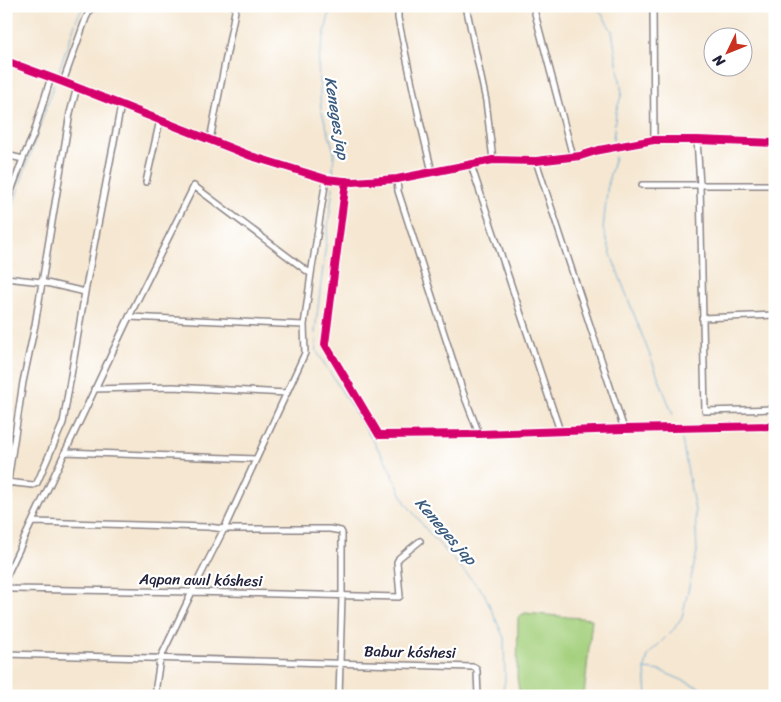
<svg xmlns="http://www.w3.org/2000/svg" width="781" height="702" font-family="Sriracha,sans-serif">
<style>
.green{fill:#a4d07d;stroke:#63795c}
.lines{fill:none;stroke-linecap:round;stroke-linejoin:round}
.stream{stroke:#5aa1d0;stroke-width:1}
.minor-casing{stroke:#8c8486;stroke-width:8}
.minor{stroke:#fff;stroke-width:5}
.cycleway-casing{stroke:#fff;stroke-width:11}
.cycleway{stroke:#d6006c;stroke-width:8}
.labels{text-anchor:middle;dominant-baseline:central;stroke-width:4.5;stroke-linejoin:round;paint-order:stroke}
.street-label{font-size:15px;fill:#22223b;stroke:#fff}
.water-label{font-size:16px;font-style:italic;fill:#3b5b7e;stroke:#fff}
</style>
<rect width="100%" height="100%" fill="#fff"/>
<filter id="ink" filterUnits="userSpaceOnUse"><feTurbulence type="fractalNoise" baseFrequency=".02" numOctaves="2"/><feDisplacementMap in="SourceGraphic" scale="10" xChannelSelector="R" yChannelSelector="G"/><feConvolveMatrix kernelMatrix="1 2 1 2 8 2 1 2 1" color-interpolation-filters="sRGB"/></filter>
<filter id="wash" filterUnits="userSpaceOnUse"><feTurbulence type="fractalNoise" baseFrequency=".0096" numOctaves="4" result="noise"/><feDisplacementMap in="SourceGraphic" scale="20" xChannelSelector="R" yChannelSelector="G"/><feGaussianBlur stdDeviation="1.12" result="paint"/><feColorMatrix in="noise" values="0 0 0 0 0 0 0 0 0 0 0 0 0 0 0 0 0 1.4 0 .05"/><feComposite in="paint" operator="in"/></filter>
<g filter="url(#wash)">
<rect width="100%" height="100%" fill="#f5e7d1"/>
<path class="green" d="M525,613L592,619L584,696H520L517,678L518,617Z"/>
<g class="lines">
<path class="stream" d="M330,6V10L318,63L321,109L334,151L333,174
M596,6L603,16L612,31L622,93L616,112L613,140
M58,73L77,18L84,6
M615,157L608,182L603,229L613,260L673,415
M333,187L315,331L317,352L387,463L405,502L429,533L484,593L504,638L505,681L501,696
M6,226L54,84
M646,669L661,671L719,696
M647,696L645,669L648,655L674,629L682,617L697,552L695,511L682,440"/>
</g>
</g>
<g filter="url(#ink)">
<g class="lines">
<g class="minor-casing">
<path id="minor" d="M398,6V18L419,117L432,172
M466,6L486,101L493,160
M533,6L573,157
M653,6L654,140
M6,61L63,82L251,156L326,179L353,182L397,179L493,160L536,161L580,156L599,150L654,140H697L775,143
M63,82L86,18L92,6
M210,140L236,6
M697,140L700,185L705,411L775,409
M6,155L23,159
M536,161L624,429
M471,165L560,431
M397,179L398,191L464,395L479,434
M346,181L325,344L379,435L479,434L624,429L775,426
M146,182L160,120
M642,185H775
M6,205L24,156L33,136L51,77
M6,278L42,282L85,292
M129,317L304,325
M702,318L775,315
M94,389L173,387L287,393
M65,452L256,459
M6,482L33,485L37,483L63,423L85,292L121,105
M6,494L23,382L35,325L70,113L77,87
M33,522L208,527L224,529H330L341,531L342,533V596L339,696
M6,577L129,317L194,186L311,274
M6,586L13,589L192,592L399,597L400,596L397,562L399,558L420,541
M6,654L473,667L476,668L477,671L478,696
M156,696V686L160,659L192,592L224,529L305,353L304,325L311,274L326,179"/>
</g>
<use href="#minor" class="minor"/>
<g class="cycleway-casing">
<path id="cycleway" d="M6,61L63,82L251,156L326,179L353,182L397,179L493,160L536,161L580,156L599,150L654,140H697L775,143
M346,181L325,344L379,435L479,434L624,429L775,426"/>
</g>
<use href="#cycleway" class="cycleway"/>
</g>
</g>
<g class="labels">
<g class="street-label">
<text transform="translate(201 580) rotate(1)">Aqpan awıl kóshesi</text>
<text transform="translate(410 652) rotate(1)">Babur kóshesi</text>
</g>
<g class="water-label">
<text transform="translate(337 118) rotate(81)">Keneges jap</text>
<text transform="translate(446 531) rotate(49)">Keneges jap</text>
</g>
</g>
<rect width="781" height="702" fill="none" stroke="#fff" stroke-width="25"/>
<g transform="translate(728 52) rotate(227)"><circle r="24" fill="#ffffff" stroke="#a7a7b1"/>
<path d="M0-4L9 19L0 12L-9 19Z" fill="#c8321e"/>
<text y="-8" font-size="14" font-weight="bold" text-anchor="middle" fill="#22223b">N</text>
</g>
</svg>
